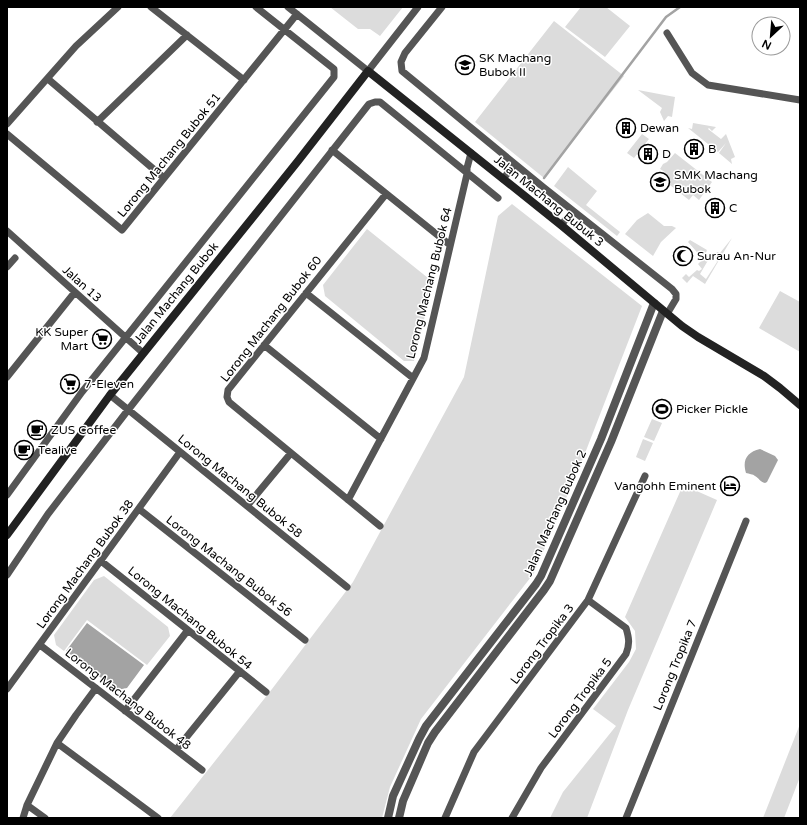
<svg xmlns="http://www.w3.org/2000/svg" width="807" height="825" font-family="'Varela Round',sans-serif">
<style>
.green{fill:#dcdcdc}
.water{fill:#a3a3a3}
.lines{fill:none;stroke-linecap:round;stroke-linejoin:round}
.stream{stroke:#a3a3a3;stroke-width:2.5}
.minor{stroke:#555;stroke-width:7}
.tertiary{stroke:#555;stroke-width:8}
.secondary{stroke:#222;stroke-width:8}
.labels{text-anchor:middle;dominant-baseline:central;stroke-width:3;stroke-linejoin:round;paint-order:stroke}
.poi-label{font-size:12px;fill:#000;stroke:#fff;text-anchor:start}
.street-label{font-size:12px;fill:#000;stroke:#fff}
</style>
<rect width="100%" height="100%" fill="#fff"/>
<path class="green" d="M330,7H403L380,36L370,29H358Z
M581,7H606L630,26L605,57L565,27Z
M554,21L624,76L544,178L475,122Z
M638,90L675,97L672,117L668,116L664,121L660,112L662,108Z
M693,123L716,127L712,131L709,128L708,129L721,139L726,134L735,157L731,159L732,164L719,153L726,143L718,152L688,128L692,129Z
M642,134L649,139L634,158L627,153Z
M675,153L712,182L699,200L693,195L689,200L661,178L665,172L660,169L663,164L667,162Z
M568,167L597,191L586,205L620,232L617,236L554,186Z
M512,204L642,306L582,461L534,573L421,719L390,787L382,818H170L272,689L353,582L464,377L498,216Z
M648,213L664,226H672L676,228L661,242L653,256L625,234L637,220Z
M367,229L433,282L414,361H404L325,296L323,285Z
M732,238L705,284L693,276L687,283L682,278L686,274L689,277L697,270L699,271L702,269L698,264L703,259L688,242L690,240L707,250L705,255L710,257L700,274L706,279L717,262L715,256L717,252L720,253Z
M780,291L800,302V352L759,328Z
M661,398L671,402L663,420L653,416Z
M652,419L662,423L654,441L644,437Z
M643,439L653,443L645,461L636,457Z
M683,485L717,500L628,710L587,818H550L563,792L616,726L593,709L629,662L636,649L635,631L625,617Z
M104,576L168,627L170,636L147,665L87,620L64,651L56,645L54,635L94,580Z
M800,724V777L784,818H763Z"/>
<path class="water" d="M760,449L775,456L778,460L767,482L765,483C759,481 760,479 755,476C753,474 749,474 746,473C742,460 747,452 760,449Z
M87,623L144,665L127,688L117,690L66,651Z"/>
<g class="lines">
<path class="stream" d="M544,178L666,17L680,7"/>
<path class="minor" d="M151,7L244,80
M288,7L368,71L418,7
M442,7L405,53L401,62L402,71L543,187L672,289L676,294V299L667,314
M667,33L692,73L708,85L800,100
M48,79L164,178
M97,122L187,35
M7,124L76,46L118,7
M7,134L122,230L297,14
M332,150L450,245
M503,179L515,164
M561,225L573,211
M7,231L143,353
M7,267L15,258
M306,293L413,378
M264,345L381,439
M7,377L75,292
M110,395L347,587
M7,495L82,392L334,77V69L256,7
M348,500L424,358L467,174V168L471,153
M247,506L291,453
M139,509L305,640
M380,526L229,402L227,397L228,390L386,194
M101,561L266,692
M7,575L48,514L128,410L369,104L375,102H380L498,198
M40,645L202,770
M7,689L180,452
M125,711L188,630
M57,743L158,818
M176,750L240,671
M27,805L45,818
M23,818L27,805L57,743L76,715L96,688
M445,818L474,752L588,600L645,476
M512,818L541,768L626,654C630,644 629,638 626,628L588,600
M626,818L746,521"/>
<path class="tertiary" d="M388,818L393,796L419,739L426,726L536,584L541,576L601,439L654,303
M399,818L403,801L428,743L435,732L544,590L550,581L611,442L663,311"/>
<path class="secondary" d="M7,535L110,395L298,161L368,71L561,225L682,326L698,337L764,376L780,388L800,405"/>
</g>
<defs>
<g id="school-ring" transform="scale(1)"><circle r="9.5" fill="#fff" stroke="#000" stroke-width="1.5"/><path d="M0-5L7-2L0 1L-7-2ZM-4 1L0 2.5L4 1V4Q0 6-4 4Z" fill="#000"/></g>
<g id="building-ring" transform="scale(1)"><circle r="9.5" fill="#fff" stroke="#000" stroke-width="1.5"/><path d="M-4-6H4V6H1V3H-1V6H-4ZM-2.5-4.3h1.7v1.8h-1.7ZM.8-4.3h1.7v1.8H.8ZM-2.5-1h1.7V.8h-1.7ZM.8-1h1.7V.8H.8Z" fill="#000"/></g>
<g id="mosque-ring" transform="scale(1)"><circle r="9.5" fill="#fff" stroke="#000" stroke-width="1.5"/><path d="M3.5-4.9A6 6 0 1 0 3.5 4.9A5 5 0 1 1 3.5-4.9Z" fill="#000"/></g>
<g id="supermarket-ring" transform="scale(1)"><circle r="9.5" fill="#fff" stroke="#000" stroke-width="1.5"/><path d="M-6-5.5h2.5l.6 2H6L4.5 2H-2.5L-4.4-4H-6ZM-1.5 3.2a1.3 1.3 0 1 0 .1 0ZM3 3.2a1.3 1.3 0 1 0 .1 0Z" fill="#000"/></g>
<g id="stadium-ring" transform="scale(1)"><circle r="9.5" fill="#fff" stroke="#000" stroke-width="1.5"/><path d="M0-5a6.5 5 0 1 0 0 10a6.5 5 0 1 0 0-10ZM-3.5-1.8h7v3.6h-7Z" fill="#000"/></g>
<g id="cafe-ring" transform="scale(1)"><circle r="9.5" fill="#fff" stroke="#000" stroke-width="1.5"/><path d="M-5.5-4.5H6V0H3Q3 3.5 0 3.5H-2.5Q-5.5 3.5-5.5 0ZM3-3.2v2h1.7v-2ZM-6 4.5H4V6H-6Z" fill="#000"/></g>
<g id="hotel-ring" transform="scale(1)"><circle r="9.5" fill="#fff" stroke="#000" stroke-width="1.5"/><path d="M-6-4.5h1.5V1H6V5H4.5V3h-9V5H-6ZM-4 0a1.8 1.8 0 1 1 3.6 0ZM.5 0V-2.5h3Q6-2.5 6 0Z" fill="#000"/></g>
</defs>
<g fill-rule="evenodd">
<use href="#school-ring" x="465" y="65"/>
<use href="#building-ring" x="626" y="128"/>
<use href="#building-ring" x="694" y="149"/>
<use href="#building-ring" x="648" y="154"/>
<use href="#school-ring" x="660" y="182"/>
<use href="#building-ring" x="715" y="208"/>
<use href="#mosque-ring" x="683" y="256"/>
<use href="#supermarket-ring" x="102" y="339"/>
<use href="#supermarket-ring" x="70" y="384"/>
<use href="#stadium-ring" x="662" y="409"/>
<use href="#cafe-ring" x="37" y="430"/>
<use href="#cafe-ring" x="24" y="450"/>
<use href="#hotel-ring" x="730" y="486"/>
</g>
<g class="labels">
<g class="poi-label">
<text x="479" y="58">SK Machang<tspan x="479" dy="14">Bubok II</tspan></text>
<text x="640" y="128">Dewan</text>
<text x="708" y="149">B</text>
<text x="662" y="154">D</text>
<text x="674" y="175">SMK Machang<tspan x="674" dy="14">Bubok</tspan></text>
<text x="729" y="208">C</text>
<text x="697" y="256">Surau An-Nur</text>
<text x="88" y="332" text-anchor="end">KK Super<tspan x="88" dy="14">Mart</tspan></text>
<text x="84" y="384">7-Eleven</text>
<text x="676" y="409">Picker Pickle</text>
<text x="51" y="430">ZUS Coffee</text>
<text x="38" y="450">Tealive</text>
<text x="716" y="486" text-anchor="end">Vangohh Eminent</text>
</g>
<g class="street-label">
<text transform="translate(169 155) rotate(-51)">Lorong Machang Bubok 51</text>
<text transform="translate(549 201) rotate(39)">Jalan Machang Bubuk 3</text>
<text transform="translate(429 283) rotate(-76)">Lorong Machang Bubok 64</text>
<text transform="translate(82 284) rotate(42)">Jalan 13</text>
<text transform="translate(176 293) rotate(-51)">Jalan Machang Bubok</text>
<text transform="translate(271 319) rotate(-52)">Lorong Machang Bubok 60</text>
<text transform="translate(240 486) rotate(39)">Lorong Machang Bubok 58</text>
<text transform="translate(555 513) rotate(-66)">Jalan Machang Bubok 2</text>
<text transform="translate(85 564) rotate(-54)">Lorong Machang Bubok 38</text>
<text transform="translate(229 566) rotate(38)">Lorong Machang Bubok 56</text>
<text transform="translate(190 618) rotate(39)">Lorong Machang Bubok 54</text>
<text transform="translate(542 644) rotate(-53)">Lorong Tropika 3</text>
<text transform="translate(675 665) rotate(-68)">Lorong Tropika 7</text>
<text transform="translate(580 698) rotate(-53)">Lorong Tropika 5</text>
<text transform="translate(128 699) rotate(38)">Lorong Machang Bubok 48</text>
</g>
</g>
<rect width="807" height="825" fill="none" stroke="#000000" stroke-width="16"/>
<g transform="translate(771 36) rotate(206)"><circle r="19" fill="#ffffff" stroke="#999999"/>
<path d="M0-3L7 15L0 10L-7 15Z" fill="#000000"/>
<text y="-6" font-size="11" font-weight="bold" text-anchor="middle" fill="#000000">N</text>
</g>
</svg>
